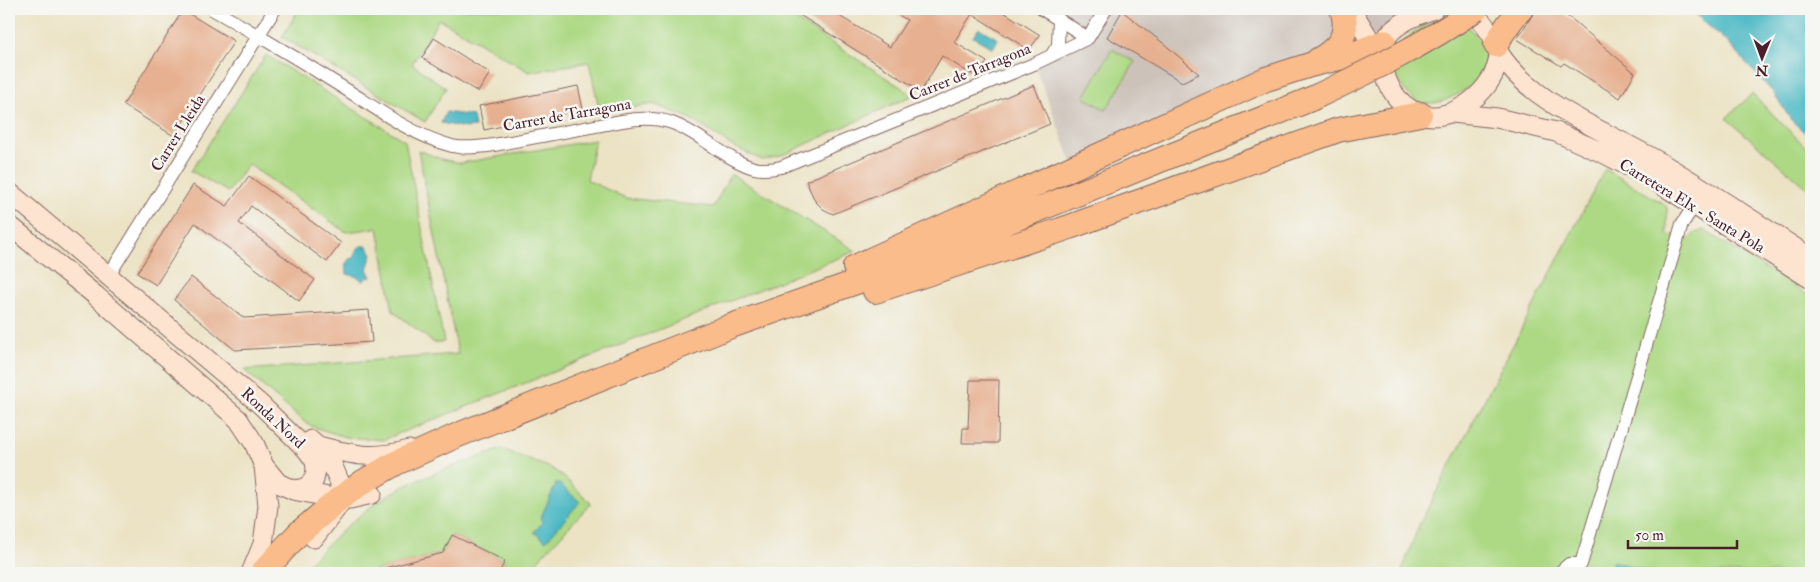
<svg xmlns="http://www.w3.org/2000/svg" width="1820" height="582" font-family="'IM FELL Double Pica',serif">
<style>
.industrial{fill:#ccc2b9}
.green{fill:#add985;stroke:#7c7c58}
.water{fill:#4ab8c4;stroke:#4a6c78}
.building{fill:#e7b191}
.lines{fill:none;stroke-linecap:round;stroke-linejoin:round}
.street-casing{stroke:#836461;stroke-width:14}
.secondary-casing{stroke:#836461;stroke-width:21}
.highway-casing{stroke:#836461;stroke-width:26}
.street{stroke:#fff;stroke-width:12}
.secondary{stroke:#fde4d0;stroke-width:19}
.highway{stroke:#f9bc8a;stroke-width:24}
.highway-bridge-casing{stroke:#836461;stroke-width:26;stroke-linecap:butt}
.highway-bridge{stroke:#f9bc8a;stroke-width:24}
.labels{text-anchor:middle;dominant-baseline:central;stroke-width:5;stroke-linejoin:round;paint-order:stroke}
.street-label{font-size:16px;fill:#4a1f2b;stroke:#f6f6f2}
</style>
<rect width="100%" height="100%" fill="#f6f6f2"/>
<filter id="ink" filterUnits="userSpaceOnUse"><feTurbulence type="fractalNoise" baseFrequency=".02" numOctaves="2"/><feDisplacementMap in="SourceGraphic" scale="10" xChannelSelector="R" yChannelSelector="G"/><feConvolveMatrix kernelMatrix="1 2 1 2 8 2 1 2 1" color-interpolation-filters="sRGB"/></filter>
<filter id="wash" filterUnits="userSpaceOnUse"><feTurbulence type="fractalNoise" baseFrequency=".0096" numOctaves="4" result="noise"/><feDisplacementMap in="SourceGraphic" scale="20" xChannelSelector="R" yChannelSelector="G"/><feGaussianBlur stdDeviation="1.12" result="paint"/><feColorMatrix in="noise" values="0 0 0 0 0 0 0 0 0 0 0 0 0 0 0 0 0 1.4 0 .05"/><feComposite in="paint" operator="in"/></filter>
<g filter="url(#wash)">
<rect width="100%" height="100%" fill="#ece3c5"/>
<path class="industrial" d="M1042,9H1434L1074,168L1034,64L1087,38Z"/>
<path class="green" d="M299,9H779L913,95L781,156L762,160L732,146L689,118L653,104L600,113L589,62L529,72L439,19L412,64L446,88L425,122L282,37Z
M1446,20C1461,23 1473,27 1480,42C1484,51 1487,61 1482,71C1473,90 1429,116 1411,97C1403,89 1395,79 1393,67C1393,64 1395,60 1396,56C1404,34 1423,23 1446,20Z
M1112,49L1135,62L1106,110L1084,97Z
M266,55L405,141L444,342L434,343L393,311L378,228L346,232L248,164L228,192L191,171Z
M1752,94L1811,152V191L1726,118Z
M595,140L587,180L626,198L713,207L731,174L856,251L383,440L345,437L308,425L244,370L458,354L418,150L441,159L461,163Z
M1605,169L1664,204L1667,207V234L1687,241L1695,233L1704,230L1811,297V558L1806,573H1401L1419,525Z
M502,449L551,468L564,477L591,503L527,572L503,573L500,571L505,561L452,535L443,553L367,573H316L308,564C335,537 364,507 399,489C432,473 468,461 502,449Z"/>
<path class="water" d="M1689,9H1811V138L1791,120L1773,92L1726,41Z
M979,28L998,39L993,48L973,37Z
M446,112L473,116L475,127L466,128L441,123Z
M361,246H367L372,254L367,269L371,277H367L363,282L358,277L347,274C344,266 345,260 354,258L356,250Z
M557,482L580,502L546,541L534,532L543,522L540,519Z
M1613,561L1654,573H1609Z"/>
<g id="blocks">
<path class="building" d="M790,9H828L890,47L907,20L888,9H999L1040,35L1029,50L972,14L954,42L987,62L982,70L971,74L942,56L921,91Z
M1536,9H1557L1574,21L1635,73L1620,98L1564,63L1561,66L1517,39Z
M183,10L234,41L174,136L123,105Z
M1122,11L1163,43L1199,74L1182,82L1107,37Z
M434,38L490,73L478,92L422,58Z
M1034,85L1050,124L833,214L823,209L815,201L806,181Z
M578,86L583,109L484,130L479,106Z
M249,176L341,243L327,262L251,206L239,223L315,280L299,301L195,223L156,285L137,273L193,185L227,206Z
M191,277L244,318L369,310L372,342L235,350L174,300Z
M970,380H999L998,443H962L963,428H968Z
M452,535L505,561L499,573H382L381,569L443,553Z"/>
</g>
</g>
<g filter="url(#ink)">
<use href="#blocks" fill-opacity="0" stroke="#836461" stroke-width="1"/>
<g class="lines">
<g class="street-casing">
<path id="street" d="M212,9C258,35 303,62 347,90C380,111 414,136 452,146C465,149 480,147 494,145L622,121C639,118 656,117 672,123C700,133 726,160 754,168C763,170 772,169 781,167L1034,64L1088,38
M1042,9L1088,38
M1088,38L1106,9
M1051,56L1058,45L1059,19
M109,275L275,9
M1559,573L1569,564H1581L1678,238L1682,224L1694,206"/>
</g>
<g class="secondary-casing">
<path id="secondary" d="M1351,9L1381,58
M1434,9C1419,14 1391,25 1384,42C1383,45 1383,50 1383,53C1381,78 1395,105 1420,114C1453,125 1497,88 1499,55C1499,47 1493,37 1489,31C1482,21 1474,13 1463,9
M1499,53C1532,105 1609,132 1661,163C1712,193 1761,226 1811,258
M1453,113L1497,118L1556,132L1607,155L1651,178L1811,279
M9,192L260,404L307,450L315,461L316,470L314,480L305,488L293,490
M9,225L95,295L238,419L254,443L264,466L278,483L293,490L339,499H350L372,494
M311,440L318,446L332,464L340,483L339,505L314,538
M318,446C353,455 373,460 409,450
M251,573L263,544L268,506L264,466"/>
</g>
<g class="highway-casing">
<path id="highway" d="M1496,45C1503,31 1510,20 1521,9
M1318,60C1340,48 1350,34 1342,9
M855,267L1266,79L1310,65L1351,55L1384,42
M875,291L1061,230L1338,130L1420,114
M262,573L298,534L339,499L363,482L396,463L458,435L731,326L879,274L1311,99"/>
</g>
<use href="#street" class="street"/>
<use href="#secondary" class="secondary"/>
<use href="#highway" class="highway"/>
<g class="highway-bridge-casing">
<path id="highway-bridge" d="M1311,99C1368,72 1424,45 1476,9"/>
</g>
<use href="#highway-bridge" class="highway-bridge"/>
</g>
</g>
<g class="labels">
<g class="street-label">
<text transform="translate(970 72) rotate(-22)">Carrer de Tarragona</text>
<text transform="translate(567 115) rotate(-10)">Carrer de Tarragona</text>
<text transform="translate(178 133) rotate(-58)">Carrer Lleida</text>
<text transform="translate(1692 206) rotate(31)">Carretera Elx - Santa Pola</text>
<text transform="translate(273 418) rotate(43)">Ronda Nord</text>
</g>
</g>
<rect width="1820" height="582" fill="none" stroke="#f6f6f2" stroke-width="30"/>
<g transform="translate(1762 58) rotate(181)" stroke="#f6f6f2" stroke-width="4" paint-order="stroke">
<path d="M0-4L9 19L0 12L-9 19Z" fill="#4a1f2b"/>
<text y="-8" font-size="14" font-weight="bold" text-anchor="middle" fill="#4a1f2b">N</text>
</g>
<path d="M1628 540v8h109v-8" fill="none" stroke="#4a1f2b" stroke-width="2.5"/>
<text x="1635" y="540" font-size="15" fill="#4a1f2b" stroke="#f6f6f2" stroke-width="4" paint-order="stroke">50 m</text>
</svg>
